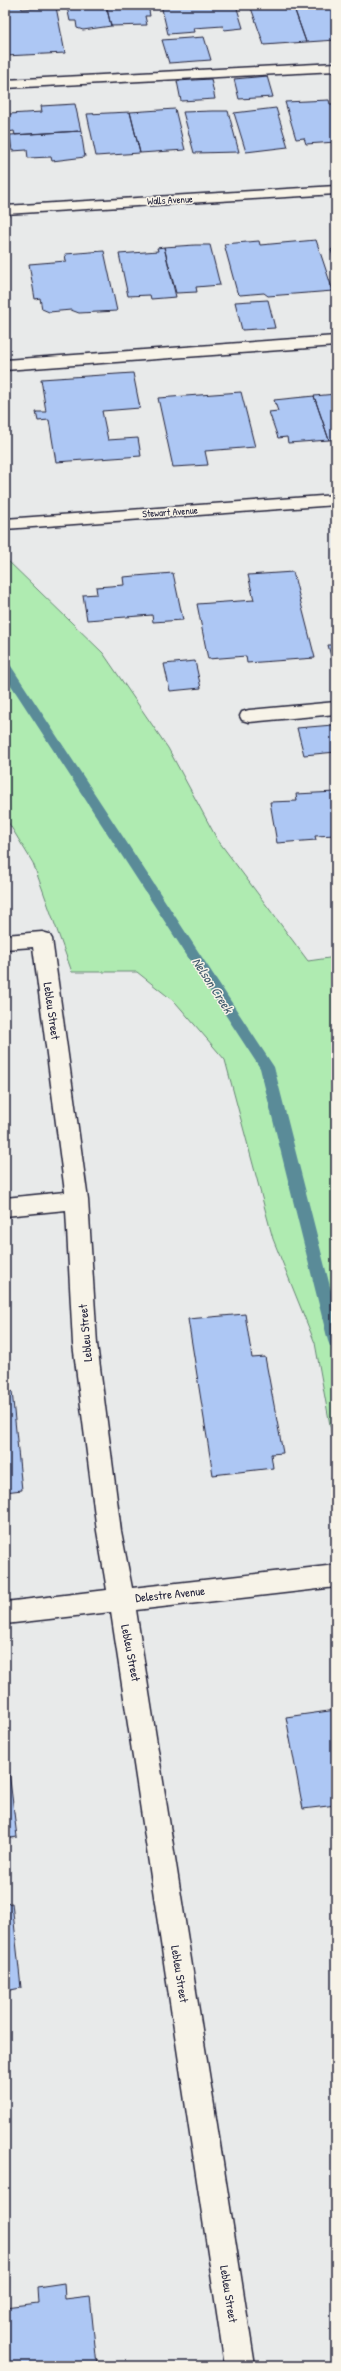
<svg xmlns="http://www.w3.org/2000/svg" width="341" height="2371" font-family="'Patrick Hand',sans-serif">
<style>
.green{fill:#afebb1;stroke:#688676}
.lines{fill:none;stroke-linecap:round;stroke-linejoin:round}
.stream{fill:#5a8b98;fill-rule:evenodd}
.building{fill:#adc7f4;stroke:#22223b}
.minor-casing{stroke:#22223b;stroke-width:3}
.minor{fill:#f7f3e8;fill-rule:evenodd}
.labels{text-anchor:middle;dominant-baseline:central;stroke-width:3;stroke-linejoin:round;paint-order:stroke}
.far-street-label{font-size:10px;fill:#22223b;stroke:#f7f3e8}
.street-label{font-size:12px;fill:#22223b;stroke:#f7f3e8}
.water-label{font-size:13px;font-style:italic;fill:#3e576a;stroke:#f7f3e8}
</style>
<rect width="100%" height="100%" fill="#e8eaea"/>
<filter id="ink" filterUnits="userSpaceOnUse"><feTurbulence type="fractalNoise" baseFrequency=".025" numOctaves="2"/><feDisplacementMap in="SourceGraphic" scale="8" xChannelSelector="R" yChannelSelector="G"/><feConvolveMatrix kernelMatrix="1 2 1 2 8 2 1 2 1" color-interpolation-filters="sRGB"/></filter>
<g filter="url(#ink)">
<path class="green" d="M5,558L103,653L168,748L217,839L308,961L336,957V1458L315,1343L273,1239L225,1060L176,1003L137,972H72L33,863L5,817Z"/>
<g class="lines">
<path class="stream" d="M5,662L9,663L274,1067L336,1310V1348L330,1346L328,1341L260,1068L5,676Z"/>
</g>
<path class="building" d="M74,5H106L111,26L83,30L77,28L76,21H70L67,7Z
M106,5H148L150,16H145L147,25L111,26Z
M161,5H236L243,28L224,30L223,26L193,28L194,32L168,34Z
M250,5H293L306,42L264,45Z
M293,5H334L336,40L306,42Z
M21,6L22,9L56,7L65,53L5,56V7Z
M204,37L211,60L169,63L162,40Z
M267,76L273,97L239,99L234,79Z
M211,79L215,99L181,101L177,81Z
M329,100L330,104H336V142L306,144L304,138L296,139L285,102Z
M75,104L81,131L15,135L14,131L8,132L7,123H10L9,114L42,112L41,106Z
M276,108L288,147L246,152L234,113Z
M175,109L185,150L140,153L130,112Z
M212,111H228L239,152L194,153L183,112Z
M130,112L140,153L96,156L87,114Z
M81,131L85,157L52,161L51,157L28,158L27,150L12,151L10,135Z
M316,240L333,291L268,296L264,293L240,295L237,292L224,244L259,241L260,245Z
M195,245H210L220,285L196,287L197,292L176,293L164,247Z
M336,245V265L331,250Z
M164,247L176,297L151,299L150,295L128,296L119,254L158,251L157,248Z
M104,251L117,311L79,313L71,310L49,312L42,309L40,298L35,299L29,264L66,261L65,254Z
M268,300L275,328L242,330L235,302Z
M133,373L140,408L102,411L108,440L138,438L141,456L56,462L49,420L38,421L36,412H46L41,379Z
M241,392L255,447L205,451L208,465L173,467L158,398Z
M336,394V439L329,440L314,396Z
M314,396L329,440L288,443L287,437L278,438L269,412L278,411L274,400Z
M293,572L315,658L247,663L246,656L208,659L197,604L254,600L248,575Z
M173,573L183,620L153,622L152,615L87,620L83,595L97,594L96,587L124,585L123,577Z
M328,645H336V675Z
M195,661L201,688L170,691L164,664Z
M333,725L336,735V752L304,755L297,728Z
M336,792V835L315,836L316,840L277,843L270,802L297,801L296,794Z
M245,1314L252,1358L265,1357L283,1453L271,1454L273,1468L213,1475L188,1319Z
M12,1391L22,1490L5,1492V1392Z
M336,1710V1805L303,1809L286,1717Z
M5,1739L17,1837L5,1839Z
M12,1903L21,1988L5,1991V1904Z
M64,2283L65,2299L90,2296L97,2366H5V2307L38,2303L37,2287Z"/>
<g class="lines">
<g class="minor-casing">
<path id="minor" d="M336,63V71L5,88V80Z
M336,186V194L5,214V206Z
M336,336V346L5,370V360Z
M336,495V505L5,529V519Z
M336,702V714L249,722L242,720L240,716L242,712L249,710Z
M42,932L49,934L52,939L88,1200L97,1344L121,1531L132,1588L336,1565V1587L136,1610L255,2366H225L111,1612L5,1624V1602L107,1590L97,1531L73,1344L66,1210L5,1216V1198L65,1192L33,947L5,949V935Z"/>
</g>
<use href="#minor" class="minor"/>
</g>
</g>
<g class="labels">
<g class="far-street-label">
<text transform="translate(170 200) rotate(-3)">Walls Avenue</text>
<text transform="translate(170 512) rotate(-4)">Stewart Avenue</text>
</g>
<g class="street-label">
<text transform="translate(52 1011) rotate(82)">Lebleu Street</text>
<text transform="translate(85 1333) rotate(-95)">Lebleu Street</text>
<text transform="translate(170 1594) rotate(-6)">Delestre Avenue</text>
<text transform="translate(131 1653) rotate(79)">Lebleu Street</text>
<text transform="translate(180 1974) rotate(81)">Lebleu Street</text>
<text transform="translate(229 2294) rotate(81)">Lebleu Street</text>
</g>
<g class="water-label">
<text transform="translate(213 985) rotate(57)">Nelson Creek</text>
</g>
</g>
<rect width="341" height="2371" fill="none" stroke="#f7f3e8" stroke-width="20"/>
<rect x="10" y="10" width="321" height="2351" fill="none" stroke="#22223b" stroke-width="1.5" filter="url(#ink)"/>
</svg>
